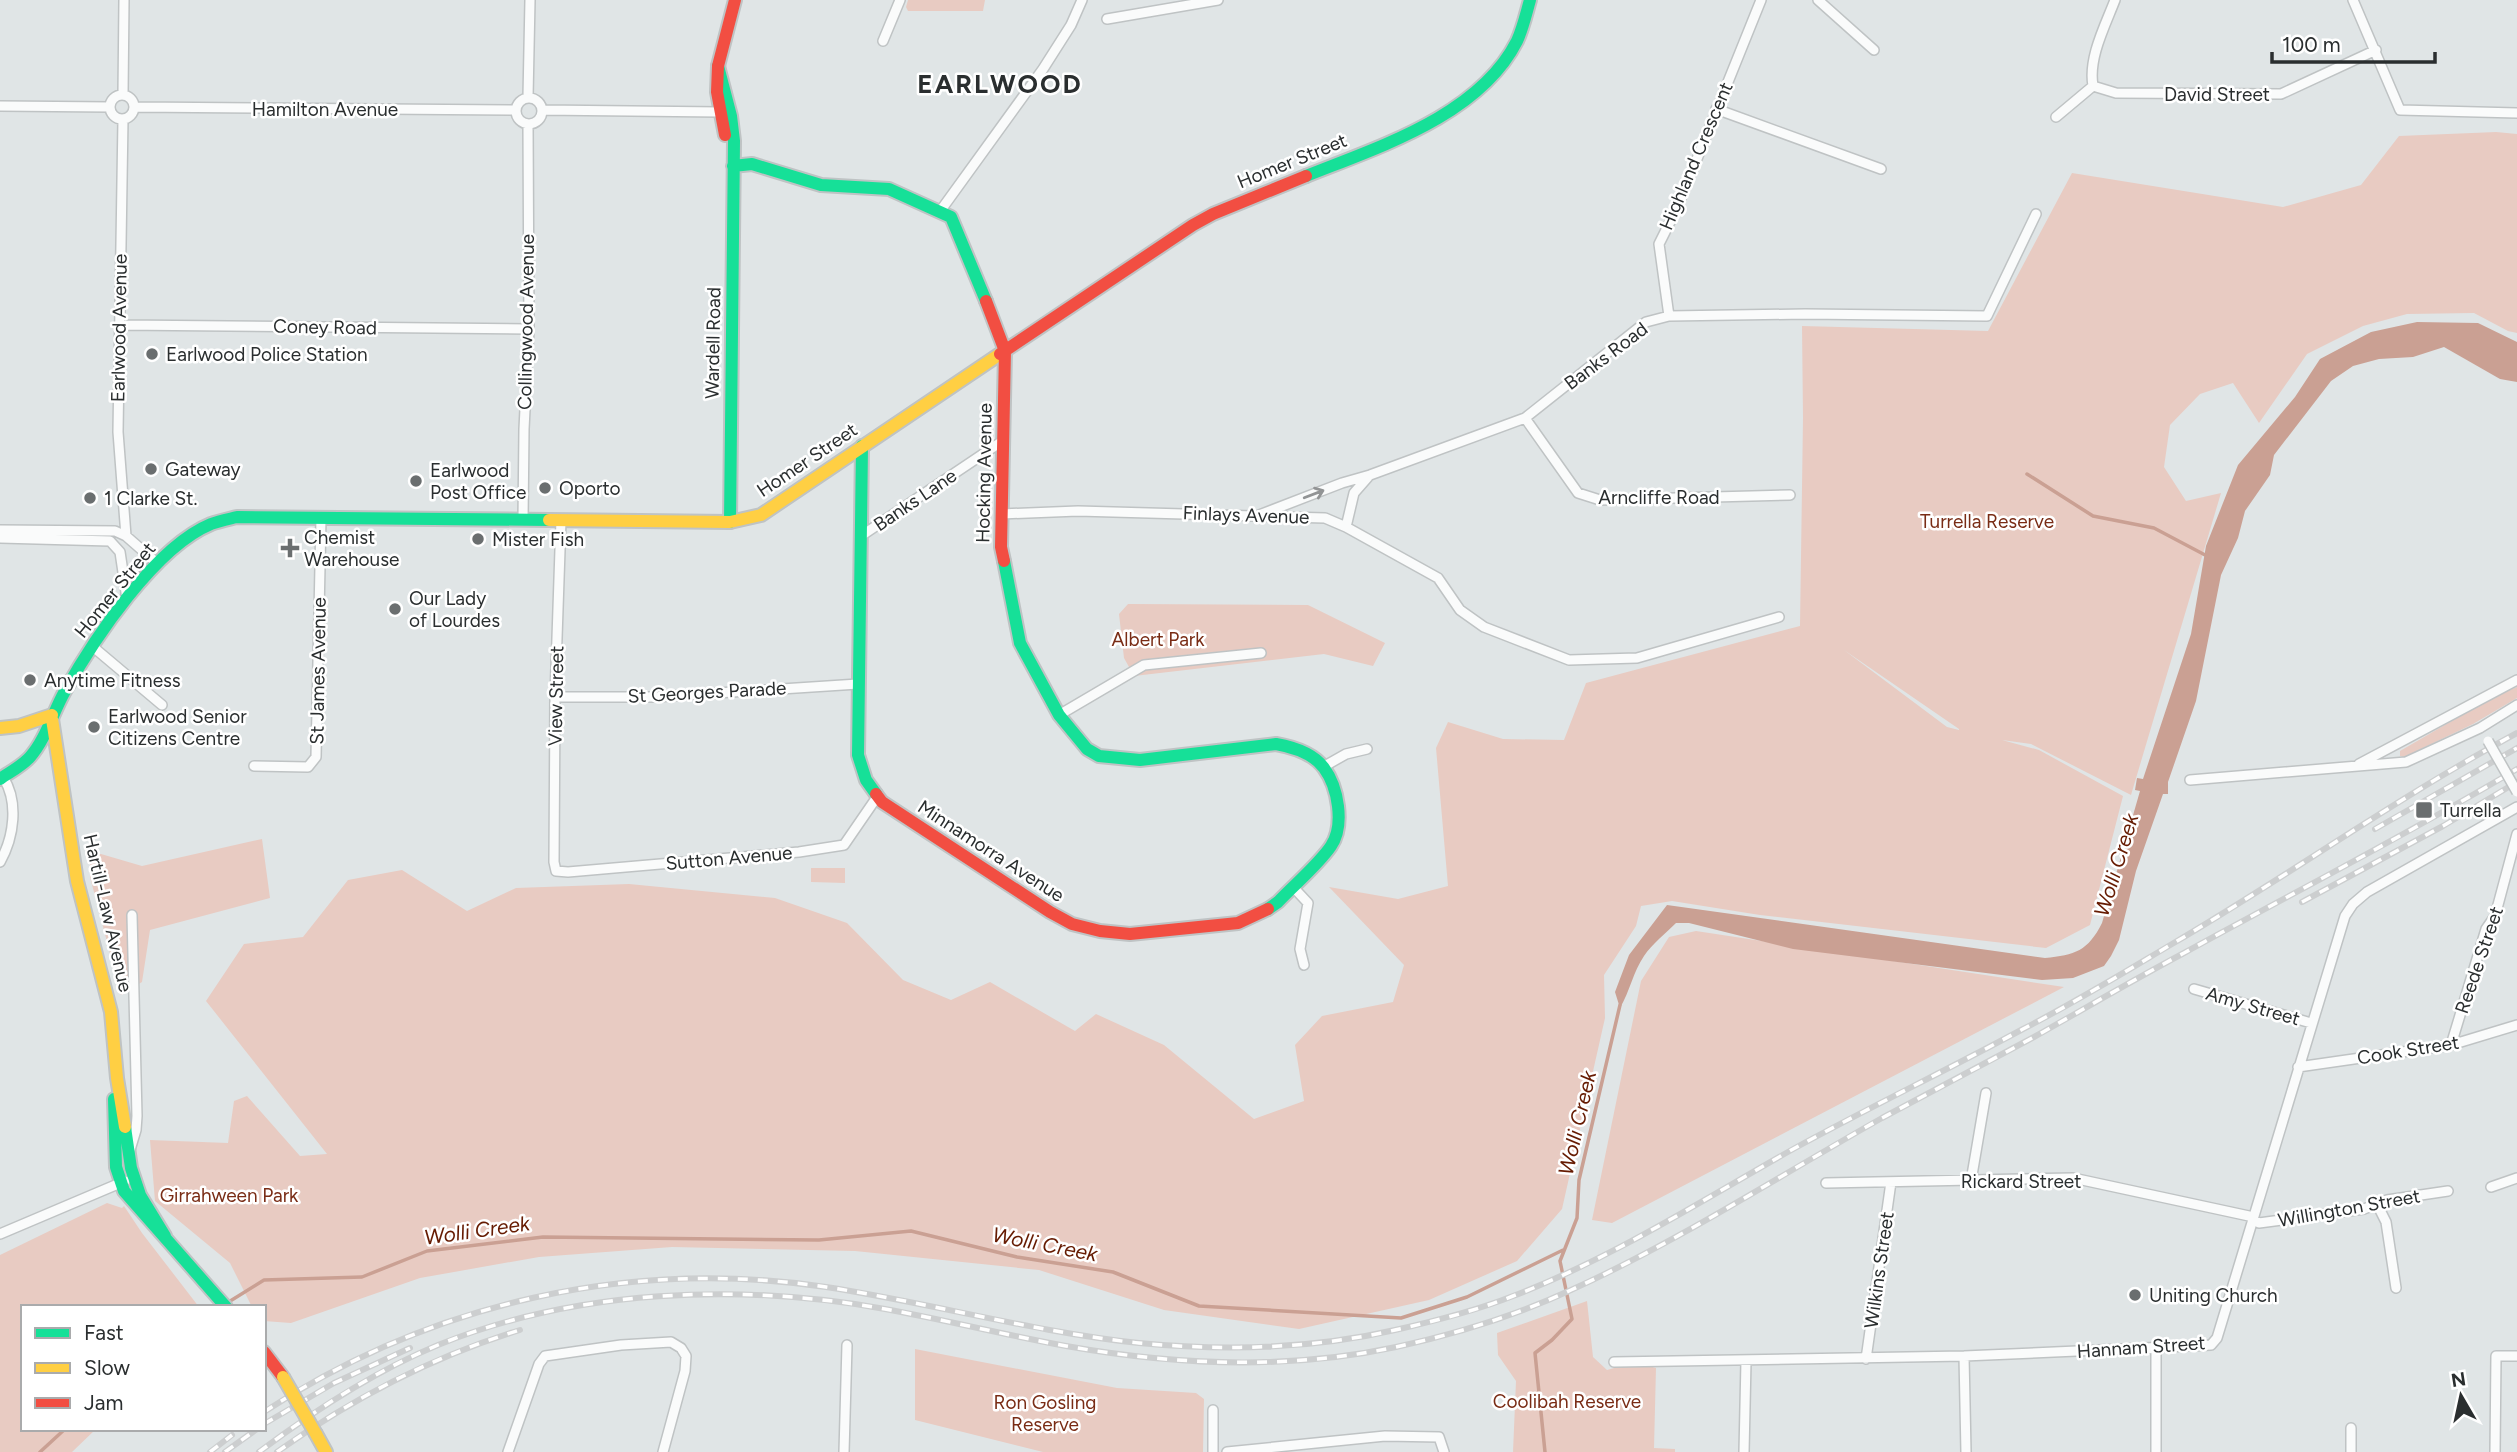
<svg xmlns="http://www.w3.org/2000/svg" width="2517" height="1452" font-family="Figtree,sans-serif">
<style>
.green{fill:#e8cbc2;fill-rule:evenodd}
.water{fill:#caa093}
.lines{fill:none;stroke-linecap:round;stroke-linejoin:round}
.stream{stroke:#caa093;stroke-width:3.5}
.street-casing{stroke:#bfc3c4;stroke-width:12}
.fast-casing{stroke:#bfc3c4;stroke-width:16}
.slow-casing{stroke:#bfc3c4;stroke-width:16}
.jam-casing{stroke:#bfc3c4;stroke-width:16}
.street{stroke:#fafbfb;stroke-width:9}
.fast{stroke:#16e098;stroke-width:12}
.slow{stroke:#ffcf43;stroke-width:12}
.jam{stroke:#f24e42;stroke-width:12}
.rail-casing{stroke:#cccecf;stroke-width:6}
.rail{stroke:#fff;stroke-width:3.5;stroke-dasharray:10;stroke-linecap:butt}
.street-bridge-casing{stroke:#bfc3c4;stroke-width:12;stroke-linecap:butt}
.slow-bridge-casing{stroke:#bfc3c4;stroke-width:16;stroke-linecap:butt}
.street-bridge{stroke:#fafbfb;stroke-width:9}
.slow-bridge{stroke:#ffcf43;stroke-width:12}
.oneway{stroke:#929495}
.poi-dot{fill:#6a6e6f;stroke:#fff;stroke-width:2.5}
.labels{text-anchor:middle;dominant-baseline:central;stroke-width:5;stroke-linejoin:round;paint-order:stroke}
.street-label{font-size:19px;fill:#2a2e2f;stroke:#fff}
.poi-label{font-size:19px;fill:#2a2e2f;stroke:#fff;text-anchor:start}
.park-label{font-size:19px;fill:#792c15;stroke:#fff}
.water-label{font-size:21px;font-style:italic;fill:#661b02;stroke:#fff}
.district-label{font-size:26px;font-weight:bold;letter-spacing:2px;fill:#2a2e2f;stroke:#fff}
</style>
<rect width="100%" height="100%" fill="#e0e5e6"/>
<path class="green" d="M908,0H985L983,11H908L906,7Z
M2496,132L2517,134V333L2508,331L2474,313L2407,314L2363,326L2307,354L2259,423L2233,383L2200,394L2170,425L2164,467L2186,501L2221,493L2131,795L2031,744L2002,740L2039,750L2123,796L2090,925L2046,948L1760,915L1672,901L1641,906L1636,926L1604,975L1605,1018L1562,1209L1517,1261L1429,1300L1299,1329L1164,1310L1039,1270L855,1251L672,1247L539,1257L420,1278L291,1323L264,1321V1307H252L230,1263L155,1201L150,1140L228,1143L234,1101L247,1096L300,1156L327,1154L206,1001L244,944L303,937L348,880L402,870L467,911L516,888L629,884L775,898L847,923L903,980L951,1000L990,982L1075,1031L1096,1014L1164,1045L1254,1119L1304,1101L1295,1045L1322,1016L1393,1002L1404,965L1329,887L1398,899L1448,886L1436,748L1448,722L1503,739L1564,740L1586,683L1800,626L1803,418L1802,326L1988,331L2072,173L2283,207L2361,185L2399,136ZM1844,650L1959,729V730L1947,727Z
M1128,604L1308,605L1385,643L1373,666L1324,654L1134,676L1124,658L1119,614Z
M2517,687V698L2473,724L2404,757L2400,756V751L2493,697Z
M262,839L270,898L150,930L142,982L121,995L90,877V854H101L142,866Z
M811,868H845V883L811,882Z
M1696,931L2064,987L1612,1223L1592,1220L1641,981L1669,937Z
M107,1203L122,1208L124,1206L142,1233L199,1307H23V1429H96L72,1452H0V1255Z
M1587,1301L1593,1357L1607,1370C1623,1365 1639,1362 1656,1368L1654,1448L1675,1449V1452H1513L1516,1381L1498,1355L1497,1333Z
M915,1349L1117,1388L1196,1393L1204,1399L1203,1452H1043L915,1420Z"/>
<path class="water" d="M2417,322L2478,323L2517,342V382L2500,379L2444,347L2413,357L2379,359L2353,366L2331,381L2274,455L2270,475L2245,511L2238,538L2221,575L2196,701L2168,782V794H2163L2136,871L2119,940L2111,956L2104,966L2073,978L2042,980L1793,949L1689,923H1676C1666,933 1652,944 1644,956C1633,972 1630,991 1620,1008L1615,992L1629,955L1667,905L2045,958C2075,955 2088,951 2102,923L2140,791L2135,790L2137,778L2143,779L2191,634L2206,546L2238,465L2295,397L2320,359L2371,332Z"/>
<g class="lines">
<path class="stream" d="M2027,474L2093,516L2154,528L2207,556
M227,1303L264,1280L362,1277L427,1251L543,1237L819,1240L911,1231L1017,1257L1113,1272L1199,1306L1401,1318L1467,1297L1563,1250
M40,1452L65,1429
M1545,1452L1535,1353L1552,1340L1572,1319L1560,1261L1577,1218L1579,1180L1620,1005"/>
<g class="street-casing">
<path id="street" d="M1818,0L1874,50
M2353,0L2400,110L2517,113
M1107,19L1218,0
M883,41L900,0
M2093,86L2116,93L2281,94L2376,50
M123,94L124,0
M110 107a12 12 0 1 1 24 0a12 12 0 1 1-24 0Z
M528,97L530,0
M516 111a13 13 0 1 1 26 0a13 13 0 1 1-26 0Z
M0,106L110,107
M135,107L515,110
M1716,109L1881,169
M542,110L720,112
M2056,117L2093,86C2088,58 2105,26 2115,0
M123,119L118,432L126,536
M941,210L1043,69L1071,25L1082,0
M1669,316L1659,244L1678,206L1761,0
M120,325L529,329
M1525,418L1578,493L1600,500L1790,495
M1001,514L1078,511L1325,518L1346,527L1438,578L1460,610L1484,627L1569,660L1637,658L1779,617
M1259,515L1342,483L1370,475L1525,418L1646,322L1669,316L1805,314L1987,316L2036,214
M523,520L524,429L529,329L528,124
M561,520L555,697L554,862L556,871L568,872L799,852L844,845L877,797
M1346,527L1354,493L1368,477
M0,530L115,531L126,536L158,564
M861,536L1004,440
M0,538L110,541L120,552L127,599
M92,646L162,705
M555,697H655L858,684
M1059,715L1144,665L1261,653
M2359,764L2517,680
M254,766L308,767L316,757L321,518
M1323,767L1346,754L1367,749
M2190,780L2406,762L2480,728L2517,705
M0,862C14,837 19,802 3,777
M1294,888L1308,903L1300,949L1304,965
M2194,989L2311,1023
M2451,1045L2486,929L2495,916L2517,834
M2298,1067L2451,1045L2517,1025
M130,1150L136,1130L137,1116L132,915
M1971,1181L1986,1093
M1826,1183L2073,1178L2249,1216L2259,1223L2364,1209L2387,1200L2448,1191
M2491,1187L2517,1178
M2377,1204L2386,1222L2396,1288
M0,1234L125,1181
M1964,1356L1966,1452
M1866,1359L1891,1182
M1614,1362L1964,1356L2211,1345L2217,1338L2345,916L2353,904L2367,892L2517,807
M508,1452L539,1364L545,1356L621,1345L671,1342L681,1348L686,1356L685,1371L663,1452
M844,1452L847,1345
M1213,1452V1410
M1227,1452L1385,1436L1439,1437L1444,1452
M1744,1452L1746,1361
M2156,1452V1348
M2351,1452V1428
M2495,1452L2496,1356H2517"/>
</g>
<g class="fast-casing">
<path id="fast" d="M718,66L731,116L734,141L730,522
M733,166L752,164L821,185L889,189L951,217L986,301
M1306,176C1378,147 1479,116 1517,41C1523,28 1526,14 1530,0
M862,446L858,755L866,780L876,794
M1004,561L1020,643L1059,715L1087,749L1099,756L1140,760L1276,744C1293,747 1313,753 1324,768C1338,787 1345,825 1331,846C1319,864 1293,886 1278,902L1268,909
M0,779C10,772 22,766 30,757C46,739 53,712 65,691C94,639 155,547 211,524C219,521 229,519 237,517L549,520
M114,1099L116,1167L124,1191L226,1307
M125,1127L131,1168L140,1195L165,1236"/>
</g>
<g class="slow-casing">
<path id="slow" d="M549,520L730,522L761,515L1000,354
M52,719L77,881L111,1012L117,1078L125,1127
M0,728L19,726L52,715
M316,1434L326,1452"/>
</g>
<g class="jam-casing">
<path id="jam" d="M725,135L717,92L718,66L735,0
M986,301L1005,351L1001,547L1004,561
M1000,354L1193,225L1213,214L1306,176
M876,794L882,802L1050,912L1072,924L1100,931L1130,934L1238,923L1268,909
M264,1352L283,1377"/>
</g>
<use href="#street" class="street"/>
<use href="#fast" class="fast"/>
<use href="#slow" class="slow"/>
<use href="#jam" class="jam"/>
<g class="rail-casing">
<path id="rail" d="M2375,829L2517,748
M2302,902L2443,826L2517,782
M264,1412C430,1303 629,1258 826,1287C931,1303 1034,1332 1139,1343C1224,1351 1312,1349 1395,1330C1435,1321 1475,1311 1513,1296C1613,1258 1702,1200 1795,1148C1870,1107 1947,1070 2023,1029C2074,1003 2123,973 2172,944C2288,876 2398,797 2517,733
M264,1424L334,1383L410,1348
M210,1452L232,1435
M225,1452L257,1429
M259,1452C315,1410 373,1372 438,1345C576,1289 740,1283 885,1309C946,1320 1005,1335 1066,1346C1174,1365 1288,1370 1396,1347C1455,1334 1515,1316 1571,1290C1679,1241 1779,1176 1882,1118C1933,1091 1984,1064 2034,1037C2084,1009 2133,980 2184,953C2295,892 2408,834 2517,769
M277,1452C353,1398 431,1357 520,1330"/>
</g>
<use href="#rail" class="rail"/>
<g class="street-bridge-casing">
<path id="street-bridge" d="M2488,741L2517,792"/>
</g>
<g class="slow-bridge-casing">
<path id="slow-bridge" d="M283,1377L316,1434"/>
</g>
<use href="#street-bridge" class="street-bridge"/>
<use href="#slow-bridge" class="slow-bridge"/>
</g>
<defs><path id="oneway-shaft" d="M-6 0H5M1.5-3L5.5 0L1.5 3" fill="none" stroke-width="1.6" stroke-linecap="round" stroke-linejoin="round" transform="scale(1.75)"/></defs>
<use class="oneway" href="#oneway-shaft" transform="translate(1314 494) rotate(-21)"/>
<g class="poi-dot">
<circle cx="152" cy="354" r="7"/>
<circle cx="151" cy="469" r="7"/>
<circle cx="416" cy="481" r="7"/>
<circle cx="545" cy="488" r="7"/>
<circle cx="90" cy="498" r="7"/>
<circle cx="478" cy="539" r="7"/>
<path d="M286.5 537.5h7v7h7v7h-7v7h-7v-7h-7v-7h7z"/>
<circle cx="395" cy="609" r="7"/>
<circle cx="30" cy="680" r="7"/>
<circle cx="94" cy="727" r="7"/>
<rect x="2415" y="801" width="18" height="18" rx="3.5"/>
<circle cx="2135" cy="1295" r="7"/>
</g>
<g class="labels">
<g class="street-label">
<text x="2217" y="94">David Street</text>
<text x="325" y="109">Hamilton Avenue</text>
<text transform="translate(1696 156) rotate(-67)">Highland Crescent</text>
<text transform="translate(1292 161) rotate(-22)">Homer Street</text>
<text transform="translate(526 322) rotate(-89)">Collingwood Avenue</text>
<text transform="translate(325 327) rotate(1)">Coney Road</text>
<text transform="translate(119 328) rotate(-89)">Earlwood Avenue</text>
<text transform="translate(713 343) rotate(-89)">Wardell Road</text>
<text transform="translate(1606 356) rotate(-37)">Banks Road</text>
<text transform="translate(807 460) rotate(-34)">Homer Street</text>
<text transform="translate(984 473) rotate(-89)">Hocking Avenue</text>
<text x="1659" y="497">Arncliffe Road</text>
<text transform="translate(915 500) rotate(-34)">Banks Lane</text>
<text transform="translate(1246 515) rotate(2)">Finlays Avenue</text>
<text transform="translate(115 590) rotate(-51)">Homer Street</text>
<text transform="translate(318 671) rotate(-89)">St James Avenue</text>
<text transform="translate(707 692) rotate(-3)">St Georges Parade</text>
<text transform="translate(556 696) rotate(-89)">View Street</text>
<text transform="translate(991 851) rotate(33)">Minnamorra Avenue</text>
<text transform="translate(729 858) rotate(-5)">Sutton Avenue</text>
<text transform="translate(108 913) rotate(77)">Hartill-Law Avenue</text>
<text transform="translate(2479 960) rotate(-71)">Reede Street</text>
<text transform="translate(2253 1006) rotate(16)">Amy Street</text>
<text transform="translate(2408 1050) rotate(-9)">Cook Street</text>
<text x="2021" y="1181">Rickard Street</text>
<text transform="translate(2349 1208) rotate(-10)">Willington Street</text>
<text transform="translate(1879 1270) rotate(-82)">Wilkins Street</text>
<text transform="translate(2141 1347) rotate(-4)">Hannam Street</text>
</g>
<g class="poi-label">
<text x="166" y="354">Earlwood Police Station</text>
<text x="165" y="469">Gateway</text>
<text x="430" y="470">Earlwood<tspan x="430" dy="22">Post Office</tspan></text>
<text x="559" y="488">Oporto</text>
<text x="104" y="498">1 Clarke St.</text>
<text x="304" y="537">Chemist<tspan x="304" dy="22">Warehouse</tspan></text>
<text x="492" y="539">Mister Fish</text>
<text x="409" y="598">Our Lady<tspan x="409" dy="22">of Lourdes</tspan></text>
<text x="44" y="680">Anytime Fitness</text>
<text x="108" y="716">Earlwood Senior<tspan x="108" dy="22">Citizens Centre</tspan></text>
<text x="2440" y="810">Turrella</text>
<text x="2149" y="1295">Uniting Church</text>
</g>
<g class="park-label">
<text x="1987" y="521">Turrella Reserve</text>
<text x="1158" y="639">Albert Park</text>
<text x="229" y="1195">Girrahween Park</text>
<text x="1567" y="1401">Coolibah Reserve</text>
<text x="1045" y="1402">Ron Gosling<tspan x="1045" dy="22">Reserve</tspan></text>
</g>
<g class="water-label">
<text transform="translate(2116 865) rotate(-73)">Wolli Creek</text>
<text transform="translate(1577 1123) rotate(-77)">Wolli Creek</text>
<text transform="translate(477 1230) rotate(-8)">Wolli Creek</text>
<text transform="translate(1045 1244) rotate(11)">Wolli Creek</text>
</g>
<g class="district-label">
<text x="1000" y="84">EARLWOOD</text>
</g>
</g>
<rect x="21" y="1305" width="245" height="126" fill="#ffffff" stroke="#aaabac" stroke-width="2"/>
<rect x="35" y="1328" width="35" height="10" fill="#16e098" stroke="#aaabac" stroke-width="2"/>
<text x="84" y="1340" font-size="21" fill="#2a2e2f">Fast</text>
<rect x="35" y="1363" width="35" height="10" fill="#ffcf43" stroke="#aaabac" stroke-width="2"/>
<text x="84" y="1375" font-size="21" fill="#2a2e2f">Slow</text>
<rect x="35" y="1398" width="35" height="10" fill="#f24e42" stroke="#aaabac" stroke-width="2"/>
<text x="84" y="1410" font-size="21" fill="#2a2e2f">Jam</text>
<g transform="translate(2461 1396) rotate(351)" stroke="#ffffff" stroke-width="5" paint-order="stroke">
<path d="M0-5L12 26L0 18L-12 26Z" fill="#2a2e2f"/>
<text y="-10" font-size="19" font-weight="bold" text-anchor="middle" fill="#2a2e2f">N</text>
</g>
<path d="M2272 52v10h163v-10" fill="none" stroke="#2a2e2f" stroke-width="3.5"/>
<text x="2282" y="52" font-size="21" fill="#2a2e2f" stroke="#ffffff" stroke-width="5" paint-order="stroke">100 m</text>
</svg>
